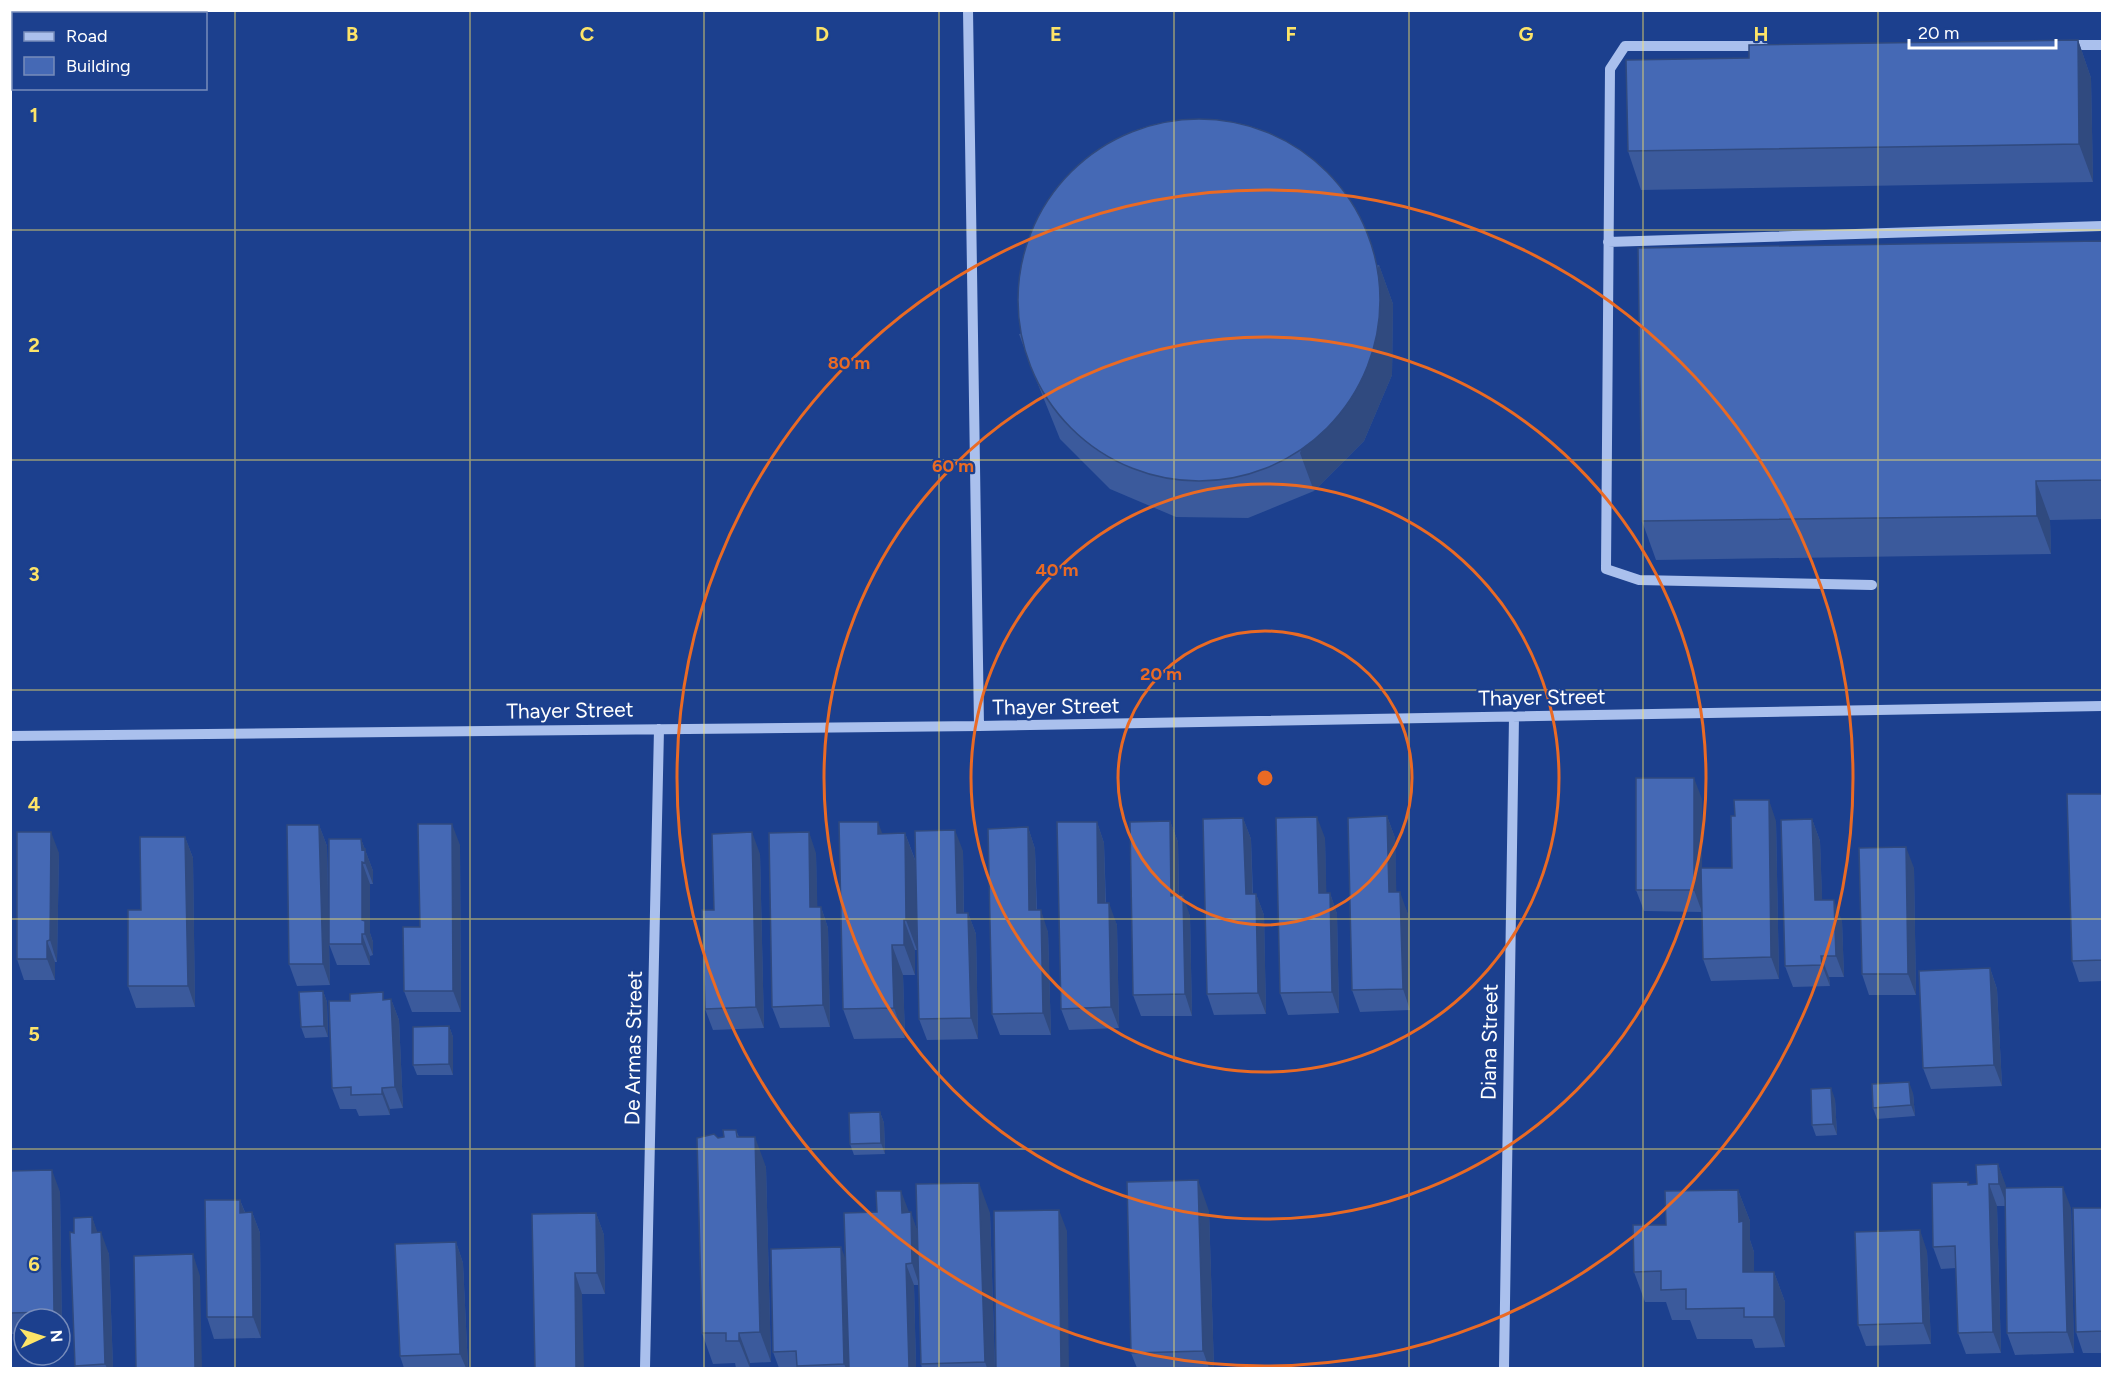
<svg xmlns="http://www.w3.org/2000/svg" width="2113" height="1379" font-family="Figtree,sans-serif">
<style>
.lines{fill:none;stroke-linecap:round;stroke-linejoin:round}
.minor{stroke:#aac0ed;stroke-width:10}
.wall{fill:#3b5a9c}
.shaded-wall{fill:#304a7f}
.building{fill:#4569b5;stroke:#304a7f;stroke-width:1.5}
.grid{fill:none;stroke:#fde468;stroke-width:1.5;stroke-opacity:0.55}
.ring{fill:none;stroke:#ea6a24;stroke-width:3}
.labels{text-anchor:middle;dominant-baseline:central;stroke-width:4.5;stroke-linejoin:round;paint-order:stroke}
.street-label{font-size:21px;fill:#fff;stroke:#1c408e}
.grid-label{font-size:20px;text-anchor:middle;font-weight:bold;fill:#fde468;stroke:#1c408e;stroke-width:4.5;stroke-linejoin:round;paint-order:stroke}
.centre{fill:#ea6a24;stroke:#1c408e;stroke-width:3}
.ring-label{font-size:18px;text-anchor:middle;font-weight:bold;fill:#ea6a24;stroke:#1c408e;stroke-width:4.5;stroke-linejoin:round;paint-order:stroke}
</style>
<rect width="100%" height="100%" fill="#1c408e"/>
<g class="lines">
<path class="minor" d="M968,10L979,726
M2067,45H2102
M1763,46H1625L1610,69L1606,569L1639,580L1872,585
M1608,242L2102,226
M10,736L979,726L2102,706
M645,1368L659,729
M1504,1368L1514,717"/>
</g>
<path class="wall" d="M2078,40L2091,78L2093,182L1641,190L1628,151Z
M2103,241V519L2050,520L2051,554L1656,560L1642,521Z
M1379,265L1393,304L1392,375L1364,441L1314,491L1248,518L1176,517L1110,489L1060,439L1033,372L1019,334Z
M2103,794V981L2079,982L2072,961Z
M1702,799V868H1732L1776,821L1779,979L1711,981L1703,959L1702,912L1644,911L1636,890Z
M1387,816L1395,838L1396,892L1408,914L1410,1010L1360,1012L1352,990Z
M1243,818L1251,839L1253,894H1256L1264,915L1266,1014L1214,1015L1207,994Z
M1812,819L1820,841L1822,900L1842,921L1844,977H1829L1830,986L1793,987L1785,966Z
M1170,821L1178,842L1179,895L1190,916L1192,1016H1141L1133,995Z
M1097,822L1104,843L1106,903L1117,925L1119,1028L1069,1030L1061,1009Z
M319,825L327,846L329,942L361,839L373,871V884H370V933L373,942V955L370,956V965H337L329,944L330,985L297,986L289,964Z
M1028,827L1035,849L1037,910L1048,932L1051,1035H1000L992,1014Z
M905,833L916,862L963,851L964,913H968L976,934L978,1039L927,1040L919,1019L917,950H915V975H903L905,1038L854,1039L843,1009L882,834Z
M185,837L193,858L195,1007L136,1008L128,986L141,910Z
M1325,838L1326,893H1330L1337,914L1339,1013L1288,1015L1280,993Z
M460,845L461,1012H412L404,991L420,927Z
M59,853L57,962H55V980H24L17,959Z
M816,853L817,907H821L828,928L830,1027L780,1028L772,1007Z
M760,854L764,1028L713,1030L705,1009Z
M1914,868L1916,995H1869L1862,974Z
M1990,968L1997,989L2002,1086L1931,1089L1923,1068Z
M323,991L327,1002L328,1037L305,1038L301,1027Z
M391,999L399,1020L403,1108L390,1109V1115L359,1116L356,1109H340L332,1088L385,1000Z
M449,1026L453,1037V1075H417L413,1065Z
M1913,1093L1915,1116L1877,1119L1873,1108Z
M1835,1099L1837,1135L1816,1136L1812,1125Z
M880,1112L884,1123L885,1154L854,1155L850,1144Z
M736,1130L739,1137L766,1167L771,1362L750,1363V1368H736L735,1363L713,1364L702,1333L718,1138L724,1137Z
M1998,1164L2006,1188L2071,1208L2074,1353L2015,1355L2007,1333L2005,1206H1997L2001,1353L1966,1354L1958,1333L1956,1268L1941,1269L1933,1247L1968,1182L1969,1185L1977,1184Z
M10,1171L60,1192L62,1333H60V1319H24V1334H10Z
M1738,1190L1750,1221V1240L1754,1252V1272H1774L1785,1302V1347L1755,1348L1752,1339H1697L1690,1320H1672L1666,1302H1645L1634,1272L1666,1225Z
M240,1200L245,1212H252L260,1233L261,1338L214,1339L207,1317Z
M2103,1208V1353H2083L2076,1332Z
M1209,1211L1214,1368H1137L1131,1353Z
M909,1212L917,1230L990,1213L995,1368H922L921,1364L919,1285H914L916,1368H779L773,1352L846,1260Z
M596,1213L604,1235L605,1294H582L535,1368Z
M92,1217L97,1233L109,1254L113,1368H76L75,1366L74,1233Z
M456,1242L463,1263L468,1368H404L400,1356Z
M1927,1251L1931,1344L1866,1346L1858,1325Z"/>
<path class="shaded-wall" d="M2078,40L2091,78L2093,182L2079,144Z
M1379,265L1393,304L1392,375L1364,441L1314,491L1300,453Z
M2036,481L2050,520L2051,554L2037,516Z
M1694,778L1702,799V912L1694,890Z
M1769,800L1776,821L1779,979L1771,957Z
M1387,816L1395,838L1397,914L1389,892Z
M1317,817L1325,838L1327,914L1319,893Z
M1243,818L1251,839L1253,915L1246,894Z
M1812,819L1820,841L1823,922L1815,900Z
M1170,821L1178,842L1179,917L1171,896Z
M878,822L889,852L878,834Z
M1097,822L1104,843L1106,925L1098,903Z
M452,824L460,845L461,1012L453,991Z
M319,825L327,846L330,985L323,964Z
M1028,827L1035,849L1037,932L1029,910Z
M955,830L963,851L964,935L957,913Z
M51,832L59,853L57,962L50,940Z
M752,832L760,854L764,1028L756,1007Z
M809,832L816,853L818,929L810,907Z
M905,833L916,863L917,950L906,920Z
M185,837L193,858L195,1007L188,986Z
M361,839L373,871V884L365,863L362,850Z
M1906,847L1914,868L1916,995L1908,974Z
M362,862L370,884V933L373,942V955L365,934L362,920Z
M1400,892L1408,914L1410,1010L1403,989Z
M1330,893L1337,914L1339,1013L1332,992Z
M1256,894L1264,915L1266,1014L1258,993Z
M1183,895L1190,916L1192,1016L1185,994Z
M1834,900L1842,921L1844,977L1836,956Z
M1109,903L1117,925L1119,1028L1111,1007Z
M821,907L828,928L830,1027L823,1005Z
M1041,910L1048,932L1051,1035L1043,1013Z
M968,913L976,934L978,1039L971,1018Z
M904,920L915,950V975L904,945Z
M362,934L370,956V965L362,944Z
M47,941L55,962V980L47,959Z
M892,945L903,975L905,1038L894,1008Z
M1821,956L1829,977L1830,986L1822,965Z
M1990,968L1997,989L2002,1086L1994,1065Z
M323,991L327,1002L328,1037L324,1026Z
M391,999L399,1020L403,1108L395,1087Z
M449,1026L453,1037V1075L449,1064Z
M1909,1082L1913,1093L1915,1116L1911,1105Z
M382,1088L390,1109V1115L382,1094Z
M1831,1088L1835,1099L1837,1135L1833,1124Z
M880,1112L884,1123L885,1154L881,1143Z
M755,1137L766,1167L771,1362L760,1332Z
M1998,1164L2006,1186L2007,1206L1999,1184Z
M52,1170L60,1192L62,1333L60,1327V1319H57L54,1312Z
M1198,1180L1209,1211L1214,1368H1209L1203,1351Z
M979,1183L990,1213L995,1368H987L985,1362Z
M1989,1184L1997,1206L2001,1353L1993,1332Z
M2063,1187L2071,1208L2074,1353L2067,1332Z
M1738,1190L1750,1221V1240L1754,1252V1302L1743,1272L1739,1222Z
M901,1191L909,1212L902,1213Z
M240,1200L248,1221L240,1213Z
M1059,1210L1067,1231L1069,1368H1061Z
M252,1212L260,1233L261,1338L253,1317Z
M911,1212L918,1233L919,1284L912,1263Z
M596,1213L604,1235L605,1294L597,1273Z
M92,1217L100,1239L92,1233Z
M1920,1230L1927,1251L1931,1344L1923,1323Z
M101,1232L109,1254L113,1368H107L105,1364Z
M456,1242L463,1263L468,1368H466L460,1354Z
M841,1247L849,1268L852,1368H846L844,1364Z
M193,1254L200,1276L202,1368H195Z
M906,1264L914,1285L916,1368H909Z
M1774,1272L1785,1302V1347L1774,1317Z
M575,1273L582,1294L584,1368H576Z
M739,1333L750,1363V1368L739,1341Z"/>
<path class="building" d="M2078,40L2079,144L1628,151L1626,60L1749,58V45Z
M1018 300a181 181 0 1 1 362 0a181 181 0 1 1-362 0Z
M2103,241V480L2036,481L2037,516L1642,521L1638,248Z
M1636,778H1694V890H1636Z
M2067,794H2103V960L2072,961Z
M1734,800H1769L1771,957L1703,959L1701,868H1732L1731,816H1735Z
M1387,816L1389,892H1400L1403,989L1352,990L1348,818Z
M1317,817L1319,893H1330L1332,992L1280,993L1276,818Z
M1243,818L1246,894H1256L1258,993L1207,994L1203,819Z
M1812,819L1815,900H1834L1836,956H1821L1822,965L1785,966L1781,820Z
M1170,821L1171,896L1183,895L1185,994L1133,995L1130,822Z
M839,822H878V834L905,833L906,920H904V945H892L894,1008L843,1009Z
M1057,822H1097L1098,903H1109L1111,1007L1061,1009Z
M418,824H452L453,991H404L403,927H420Z
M287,825H319L323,964H289Z
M1028,827L1029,910H1041L1043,1013L992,1014L988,829Z
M955,830L957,913H968L971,1018L919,1019L915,831Z
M17,832H51L50,940L47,941V959H17Z
M752,832L756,1007L705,1009L702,910H714L712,834Z
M809,832L810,907H821L823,1005L772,1007L769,833Z
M140,837H185L188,986H128V910H141Z
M329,839H361L362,850L365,849V863L362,862V920L365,921V934H362V944H329Z
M1906,847L1908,974H1862L1859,848Z
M1990,968L1994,1065L1923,1068L1919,971Z
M323,991L324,1026L301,1027L299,992Z
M383,992V1000L391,999L395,1087L382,1088V1094L351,1095V1087L332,1088L329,1001H350V994Z
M449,1026V1064L413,1065V1027Z
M1909,1082L1911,1105L1873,1108L1872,1084Z
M1831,1088L1833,1124L1812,1125L1811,1089Z
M880,1112L881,1143L850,1144L849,1113Z
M723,1130H736L737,1137H755L760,1332L739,1333V1341H726V1333H702L697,1138L714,1134L718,1138L724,1137Z
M1998,1164L1999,1184H1989L1993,1332L1958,1333L1955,1246L1933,1247L1932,1183L1968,1182V1185L1977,1184L1976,1165Z
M52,1170L54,1312L10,1313V1171Z
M1198,1180L1203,1351L1131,1353L1127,1182Z
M979,1183L985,1362L921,1364L916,1184Z
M2063,1187L2067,1332L2007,1333L2005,1188Z
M1738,1190L1739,1222L1743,1221V1272H1774V1317H1744V1308L1686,1309V1289L1661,1290V1271L1634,1272L1633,1225H1666L1665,1191Z
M876,1191H901L902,1213L911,1212L912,1263L906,1264L909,1368H849L844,1213L877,1212Z
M205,1200H240V1213L252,1212L253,1317H207Z
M2073,1208H2103V1331L2076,1332Z
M1059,1210L1061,1368H996L994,1211Z
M596,1213L597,1273H575L576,1368H535L532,1214Z
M92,1217V1233L101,1232L105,1364L75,1366L70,1232L74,1233V1218Z
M1920,1230L1923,1323L1858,1325L1855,1232Z
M456,1242L460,1354L400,1356L395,1244Z
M841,1247L844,1364L797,1366L796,1351L773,1352L771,1249Z
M193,1254L195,1368H136L134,1256Z"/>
<path class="grid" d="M235,10V1368M470,10V1368M704,10V1368M939,10V1368M1174,10V1368M1409,10V1368M1643,10V1368M1878,10V1368M10,230H2102M10,460H2102M10,690H2102M10,919H2102M10,1149H2102"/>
<g class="ring">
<circle cx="1265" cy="778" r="147"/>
<circle cx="1265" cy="778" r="294"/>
<circle cx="1265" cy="778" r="441"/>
<circle cx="1265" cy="778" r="588"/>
</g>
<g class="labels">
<g class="street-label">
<text transform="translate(1542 697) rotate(-1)">Thayer Street</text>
<text transform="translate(1056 706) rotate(-1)">Thayer Street</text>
<text transform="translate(570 710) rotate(-1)">Thayer Street</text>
<text transform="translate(1489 1042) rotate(-89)">Diana Street</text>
<text transform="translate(633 1048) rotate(-89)">De Armas Street</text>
</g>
</g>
<g class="grid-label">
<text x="352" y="41">B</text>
<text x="587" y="41">C</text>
<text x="822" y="41">D</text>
<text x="1056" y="41">E</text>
<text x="1291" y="41">F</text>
<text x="1526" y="41">G</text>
<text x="1761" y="41">H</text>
<text x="34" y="122">1</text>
<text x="34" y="352">2</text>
<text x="34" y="581">3</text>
<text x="34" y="811">4</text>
<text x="34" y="1041">5</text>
<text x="34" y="1271">6</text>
</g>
<circle cx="1265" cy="778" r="9" class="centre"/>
<g class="ring-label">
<text x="849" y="369">80 m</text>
<text x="953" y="472">60 m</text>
<text x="1057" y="576">40 m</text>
<text x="1161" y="680">20 m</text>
</g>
<rect width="2113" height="1379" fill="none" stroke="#ffffff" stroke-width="24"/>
<rect x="12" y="12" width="195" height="78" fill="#1c408e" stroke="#778cbb" stroke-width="1.5"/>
<rect x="24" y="32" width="30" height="9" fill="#aac0ed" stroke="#778cbb" stroke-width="1.5"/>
<text x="66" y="42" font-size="18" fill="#ffffff">Road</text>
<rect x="24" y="57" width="30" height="18" fill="#4569b5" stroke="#778cbb" stroke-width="1.5"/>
<text x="66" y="72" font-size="18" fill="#ffffff">Building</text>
<g transform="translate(42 1337) rotate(86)"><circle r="28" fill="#1c408e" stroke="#778cbb" stroke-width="1.5"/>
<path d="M0-4.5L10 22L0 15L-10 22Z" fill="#fde468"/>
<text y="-9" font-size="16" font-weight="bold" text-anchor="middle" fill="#ffffff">N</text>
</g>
<path d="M1909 39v9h147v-9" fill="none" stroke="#ffffff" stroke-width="3"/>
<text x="1918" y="39" font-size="18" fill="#ffffff" stroke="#1c408e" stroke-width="4.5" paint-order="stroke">20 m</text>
</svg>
